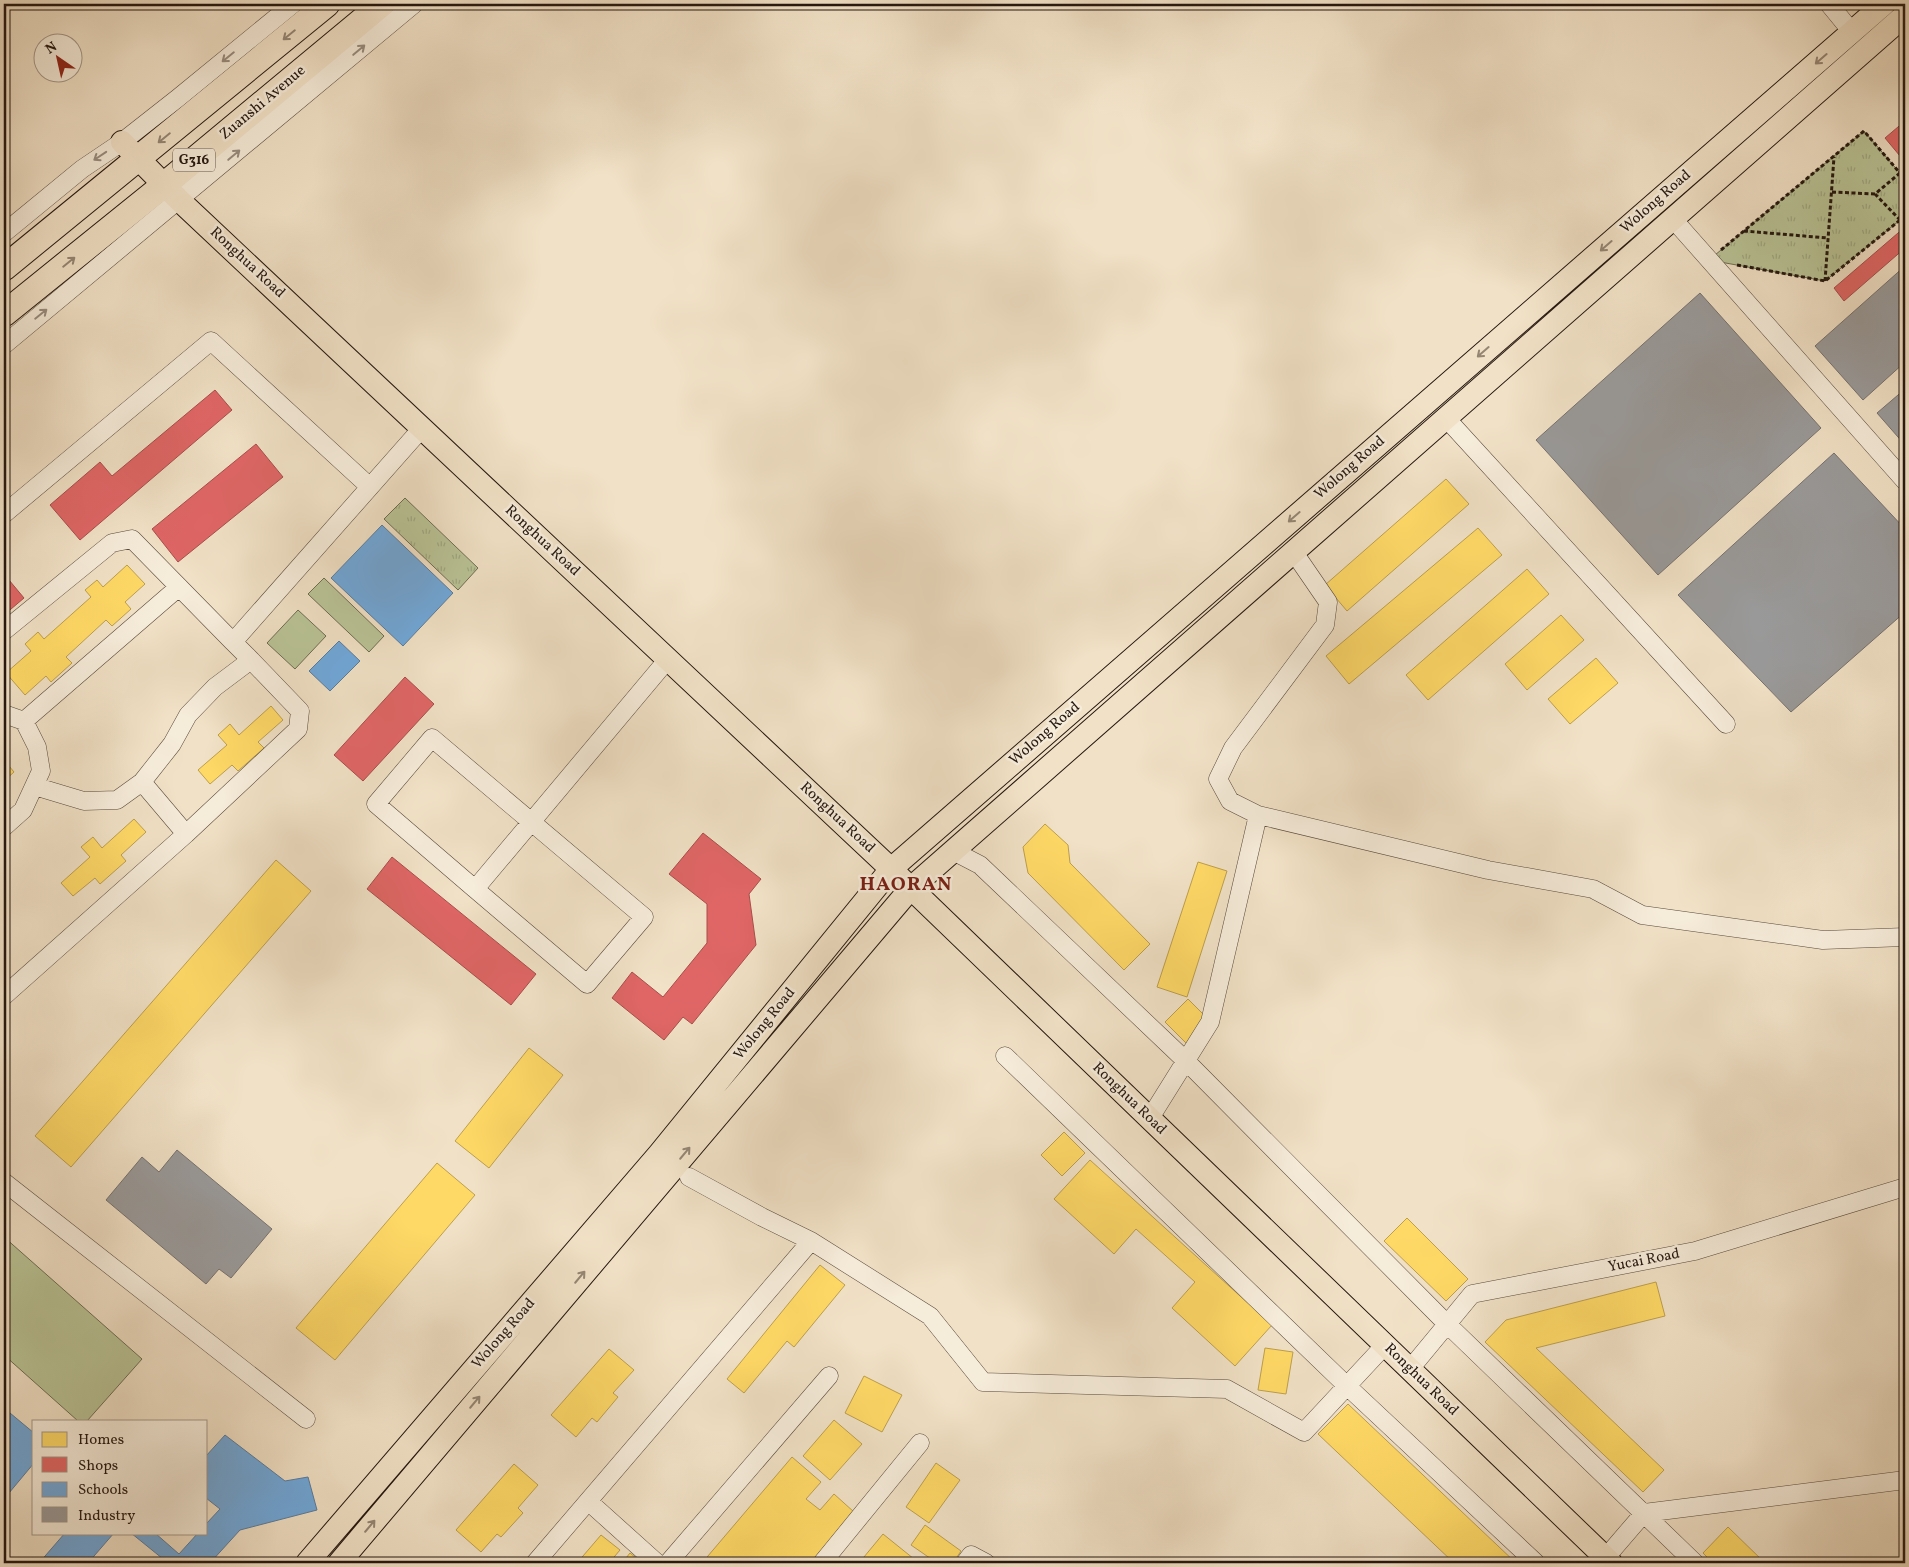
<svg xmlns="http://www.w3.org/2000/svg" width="1909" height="1567" font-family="Vollkorn,serif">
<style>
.grass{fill:url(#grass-tufts);stroke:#6e6d53}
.pitch{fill:#b9c396;stroke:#6e6d53}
.homes{fill:#ffd966;stroke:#bd9f4c}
.shops{fill:#e06666;stroke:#a84e4c}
.schools{fill:#6fa8dc;stroke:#587c9f}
.industry{fill:#999;stroke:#767270}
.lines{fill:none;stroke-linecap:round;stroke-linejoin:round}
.minor-casing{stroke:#574a3e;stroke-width:19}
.major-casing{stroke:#241710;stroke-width:24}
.highway-casing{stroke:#241710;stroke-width:27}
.path{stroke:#241710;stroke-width:3;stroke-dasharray:4 2.5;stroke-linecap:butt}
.minor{stroke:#f6ecda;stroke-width:18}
.major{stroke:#f1e1c6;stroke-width:22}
.highway{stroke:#f1e1c6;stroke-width:25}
.oneway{stroke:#958674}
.oneway2{stroke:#988c7f}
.labels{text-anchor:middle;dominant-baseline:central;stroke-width:5;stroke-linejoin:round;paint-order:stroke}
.shield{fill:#f6ecda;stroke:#63574d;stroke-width:1}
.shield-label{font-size:14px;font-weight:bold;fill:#241710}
.street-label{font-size:15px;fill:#241710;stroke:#f6ecda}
.district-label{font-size:20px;font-weight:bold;letter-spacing:1px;fill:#7a1f14;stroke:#f6ecda}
</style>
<defs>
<pattern id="grass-tufts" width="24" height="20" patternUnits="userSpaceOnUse" patternTransform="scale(1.25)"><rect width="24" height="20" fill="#b9c396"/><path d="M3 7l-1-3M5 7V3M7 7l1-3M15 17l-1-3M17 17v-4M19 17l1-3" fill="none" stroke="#9fa780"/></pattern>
</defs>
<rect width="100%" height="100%" fill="#f1e1c6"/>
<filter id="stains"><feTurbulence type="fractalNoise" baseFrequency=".004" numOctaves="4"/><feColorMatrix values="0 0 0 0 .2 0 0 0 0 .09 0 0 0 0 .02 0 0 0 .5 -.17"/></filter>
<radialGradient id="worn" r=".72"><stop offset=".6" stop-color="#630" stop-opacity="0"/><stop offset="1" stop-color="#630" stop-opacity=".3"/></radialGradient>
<path class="grass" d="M1864,131L1905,179V216L1825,281L1709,260Z
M405,498L478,568L458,590L384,519Z"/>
<path class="pitch" d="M324,578L384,636L369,652L308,594Z
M298,610L326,636L295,669L267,643Z
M4,1237L142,1359L87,1421H78L4,1355Z"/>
<path class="homes" d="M1446,479L1469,504L1347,611L1325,585Z
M1478,528L1502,555L1349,684L1326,656Z
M127,565L145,584L125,602L131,609L112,626L106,620L66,657L72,663L51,682L46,676L25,695L6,673L31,651L25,644L38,632L44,639L91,597L85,590L97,580L103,587Z
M1527,569L1549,594L1428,700L1406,675Z
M1561,615L1584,640L1527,690L1505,664Z
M1596,658L1618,683L1570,724L1548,699Z
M271,706L283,720L258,742L264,748L238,771L232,765L210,784L198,770L227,745L218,735L230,724L239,735Z
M4,760L14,772L4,781Z
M134,819L146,832L121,855L126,861L100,884L95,878L73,896L61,883L90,857L81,847L93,837L102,848Z
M1045,824L1068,845L1070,863L1150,944L1124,970L1028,873L1023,847Z
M276,860L311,891L71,1167L35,1136Z
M1198,862L1227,871L1187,997L1157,987Z
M1188,999L1209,1020L1186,1043L1165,1022Z
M529,1048L563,1075L489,1168L455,1141Z
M1064,1132L1085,1153L1062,1176L1041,1155Z
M1090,1160L1272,1325L1235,1366L1172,1308L1195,1282L1136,1229L1114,1254L1054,1199Z
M437,1163L475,1195L335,1360L296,1328Z
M1407,1218L1468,1279L1446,1301L1384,1241Z
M820,1265L845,1285L794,1347L787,1341L744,1393L727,1379Z
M1656,1282L1665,1316L1536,1348L1664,1470L1643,1492L1485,1342L1506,1320Z
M1265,1348L1293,1352L1286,1394L1258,1390Z
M609,1349L634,1370L613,1393L618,1397L597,1422L592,1418L576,1437L551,1415Z
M864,1376L902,1395L882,1432L845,1413Z
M1348,1404L1516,1563H1454L1318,1434Z
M834,1420L862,1444L830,1480L803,1456Z
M792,1457L821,1482L806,1499L820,1510L834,1494L854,1512L810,1563H702Z
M936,1463L960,1480L929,1523L906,1507Z
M514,1464L538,1485L518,1508L523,1513L501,1537L497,1534L481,1552L456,1530Z
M925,1525L961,1551L953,1563H937L911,1545Z
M1728,1527L1765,1563H1713L1703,1553Z
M883,1534L919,1563H859Z
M601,1535L620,1550L609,1563H577Z
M630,1553L642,1563H622Z"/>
<path class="shops" d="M1905,121V162L1885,138Z
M1905,227V248L1844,301L1834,288Z
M215,390L232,410L80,540L50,505L100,462L112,476Z
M256,444L283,477L178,562L152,529Z
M4,574L24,598L4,615Z
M405,677L434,704L363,781L334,755Z
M703,833L761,879L749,894L756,945L692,1024L683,1017L664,1040L612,998L632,972L663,997L707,943V904L669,874Z
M392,857L536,974L511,1005L367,889Z"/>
<path class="schools" d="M382,525L453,593L403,646L331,578Z
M339,641L360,661L330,691L309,671Z
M4,1408L34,1433V1463L4,1499V1440L8,1435L4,1432Z
M225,1435L285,1481L308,1477L317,1510L240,1530L210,1563H168L131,1533H155L179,1554L198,1533H206V1524L220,1509L206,1498V1456Z
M65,1533H114L88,1563H39Z"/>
<path class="industry" d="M1905,266V362L1863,400L1815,346Z
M1700,293L1821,428L1658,575L1536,440Z
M1905,389V445L1877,413Z
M1834,453L1905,529V612L1791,712L1678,595Z
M177,1150L272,1229L231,1278L219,1269L206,1284L106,1200L142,1157L159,1172Z"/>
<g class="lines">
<g class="minor-casing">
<path id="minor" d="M1829,4L1852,32
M1673,219L1905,481
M4,233L82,169L122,142L178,98L293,4
M4,345L414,4
M1445,417L1726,724
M4,514L211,341L370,487
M4,631L112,543L132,539L233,642L422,428
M4,714L24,721L37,747L41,771L23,810L4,827
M24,721L179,587
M34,786L84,801L117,800L142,782
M1258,815L1230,801L1218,779L1233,748L1325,625L1328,602L1293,551
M186,834L298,729L300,711L251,660
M953,851L980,865L1186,1061L1447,1324L1695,1563
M475,889L376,804L432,738L644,917L587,984L475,889L668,659
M4,996L186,834L142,782L172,744L188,715L215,687L251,660L233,642
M1005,1056L1347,1386L1536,1563
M1150,1118L1210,1022L1258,815L1488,870L1593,889L1642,915L1823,940L1905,937
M689,1177L762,1217L811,1241L930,1316L983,1382L1227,1389L1304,1432L1385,1345
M4,1182L306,1419
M1410,1369L1472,1294L1695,1251L1905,1187
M588,1501L657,1563
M535,1563L811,1241
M668,1563L829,1376
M822,1563L920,1443
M965,1563L971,1555L986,1563
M1601,1563L1644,1513L1905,1480"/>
</g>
<g class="major-casing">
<path id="major" d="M122,142L179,200L891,869L1611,1563
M307,1563L659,1154L891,869L1884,4
M339,1563L911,888L1905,15"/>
</g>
<g class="highway-casing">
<path id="highway" d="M4,268L327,4
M4,314L164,185L382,4"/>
</g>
<path class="path" d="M1900,173L1875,194L1900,220
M1832,192L1875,194
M1744,231L1828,238
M1721,250L1864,131L1905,179
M1737,265L1825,281L1905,216
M1825,281L1834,157"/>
<use href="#minor" class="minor"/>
<use href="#major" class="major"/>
<use href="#highway" class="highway"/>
</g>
<defs><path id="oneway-shaft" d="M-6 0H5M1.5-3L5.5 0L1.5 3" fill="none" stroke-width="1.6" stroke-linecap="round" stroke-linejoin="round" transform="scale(1.25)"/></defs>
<g class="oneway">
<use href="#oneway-shaft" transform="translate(289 35) rotate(141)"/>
<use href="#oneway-shaft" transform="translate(1821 59) rotate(139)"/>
<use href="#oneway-shaft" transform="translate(164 138) rotate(141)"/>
<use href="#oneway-shaft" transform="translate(1606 246) rotate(139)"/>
<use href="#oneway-shaft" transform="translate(69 262) rotate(-39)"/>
<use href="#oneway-shaft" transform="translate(1483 352) rotate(139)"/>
<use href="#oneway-shaft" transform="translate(1294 517) rotate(139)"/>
<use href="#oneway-shaft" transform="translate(685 1153) rotate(-50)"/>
<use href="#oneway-shaft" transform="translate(580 1277) rotate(-50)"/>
<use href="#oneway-shaft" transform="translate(475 1402) rotate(-50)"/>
<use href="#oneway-shaft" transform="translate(370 1526) rotate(-50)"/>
</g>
<g class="oneway2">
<use href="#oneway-shaft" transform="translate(359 50) rotate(-40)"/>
<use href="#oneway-shaft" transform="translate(228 57) rotate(141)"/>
<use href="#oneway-shaft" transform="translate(234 155) rotate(-40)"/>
<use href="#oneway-shaft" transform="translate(100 156) rotate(146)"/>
<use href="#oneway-shaft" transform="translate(41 314) rotate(-39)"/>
</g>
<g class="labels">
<rect class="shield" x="173" y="148.5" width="42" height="23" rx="4"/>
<g class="shield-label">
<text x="194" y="160">G316</text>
</g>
<g class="street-label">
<text transform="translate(263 103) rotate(-40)">Zuanshi Avenue</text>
<text transform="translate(1656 202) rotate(-41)">Wolong Road</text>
<text transform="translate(247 263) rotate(43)">Ronghua Road</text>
<text transform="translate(1350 468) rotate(-41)">Wolong Road</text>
<text transform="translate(542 541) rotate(43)">Ronghua Road</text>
<text transform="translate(1045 734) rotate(-41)">Wolong Road</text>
<text transform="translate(837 818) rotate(43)">Ronghua Road</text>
<text transform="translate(765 1024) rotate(-51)">Wolong Road</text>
<text transform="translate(1129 1099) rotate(44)">Ronghua Road</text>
<text transform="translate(1644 1261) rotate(-11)">Yucai Road</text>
<text transform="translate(504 1334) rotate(-49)">Wolong Road</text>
<text transform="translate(1421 1380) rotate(44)">Ronghua Road</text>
</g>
<g class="district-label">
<text x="906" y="885">HAORAN</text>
</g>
</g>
<rect width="1909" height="1567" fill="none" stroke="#f1e1c6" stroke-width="20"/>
<rect x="5" y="5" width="1899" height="1557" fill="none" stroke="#241710" stroke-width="2.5"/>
<rect x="10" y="10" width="1889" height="1547" fill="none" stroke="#241710"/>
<rect x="32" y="1420" width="175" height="115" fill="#f6ecda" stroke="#a29789"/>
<rect x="42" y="1432" width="25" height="15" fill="#ffd966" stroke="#a29789"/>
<text x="78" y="1444" font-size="15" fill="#241710">Homes</text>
<rect x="42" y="1457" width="25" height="15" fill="#e06666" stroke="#a29789"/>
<text x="78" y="1470" font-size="15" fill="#241710">Shops</text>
<rect x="42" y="1482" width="25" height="15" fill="#6fa8dc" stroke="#a29789"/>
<text x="78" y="1494" font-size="15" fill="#241710">Schools</text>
<rect x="42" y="1507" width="25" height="15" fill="#999999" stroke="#a29789"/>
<text x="78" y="1520" font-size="15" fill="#241710">Industry</text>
<g transform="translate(58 58) rotate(326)"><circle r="24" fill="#f6ecda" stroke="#a29789"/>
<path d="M0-4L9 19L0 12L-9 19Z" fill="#8f2418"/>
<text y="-8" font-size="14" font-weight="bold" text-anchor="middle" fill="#241710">N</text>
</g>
<rect width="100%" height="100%" filter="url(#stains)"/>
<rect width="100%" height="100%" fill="url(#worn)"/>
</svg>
